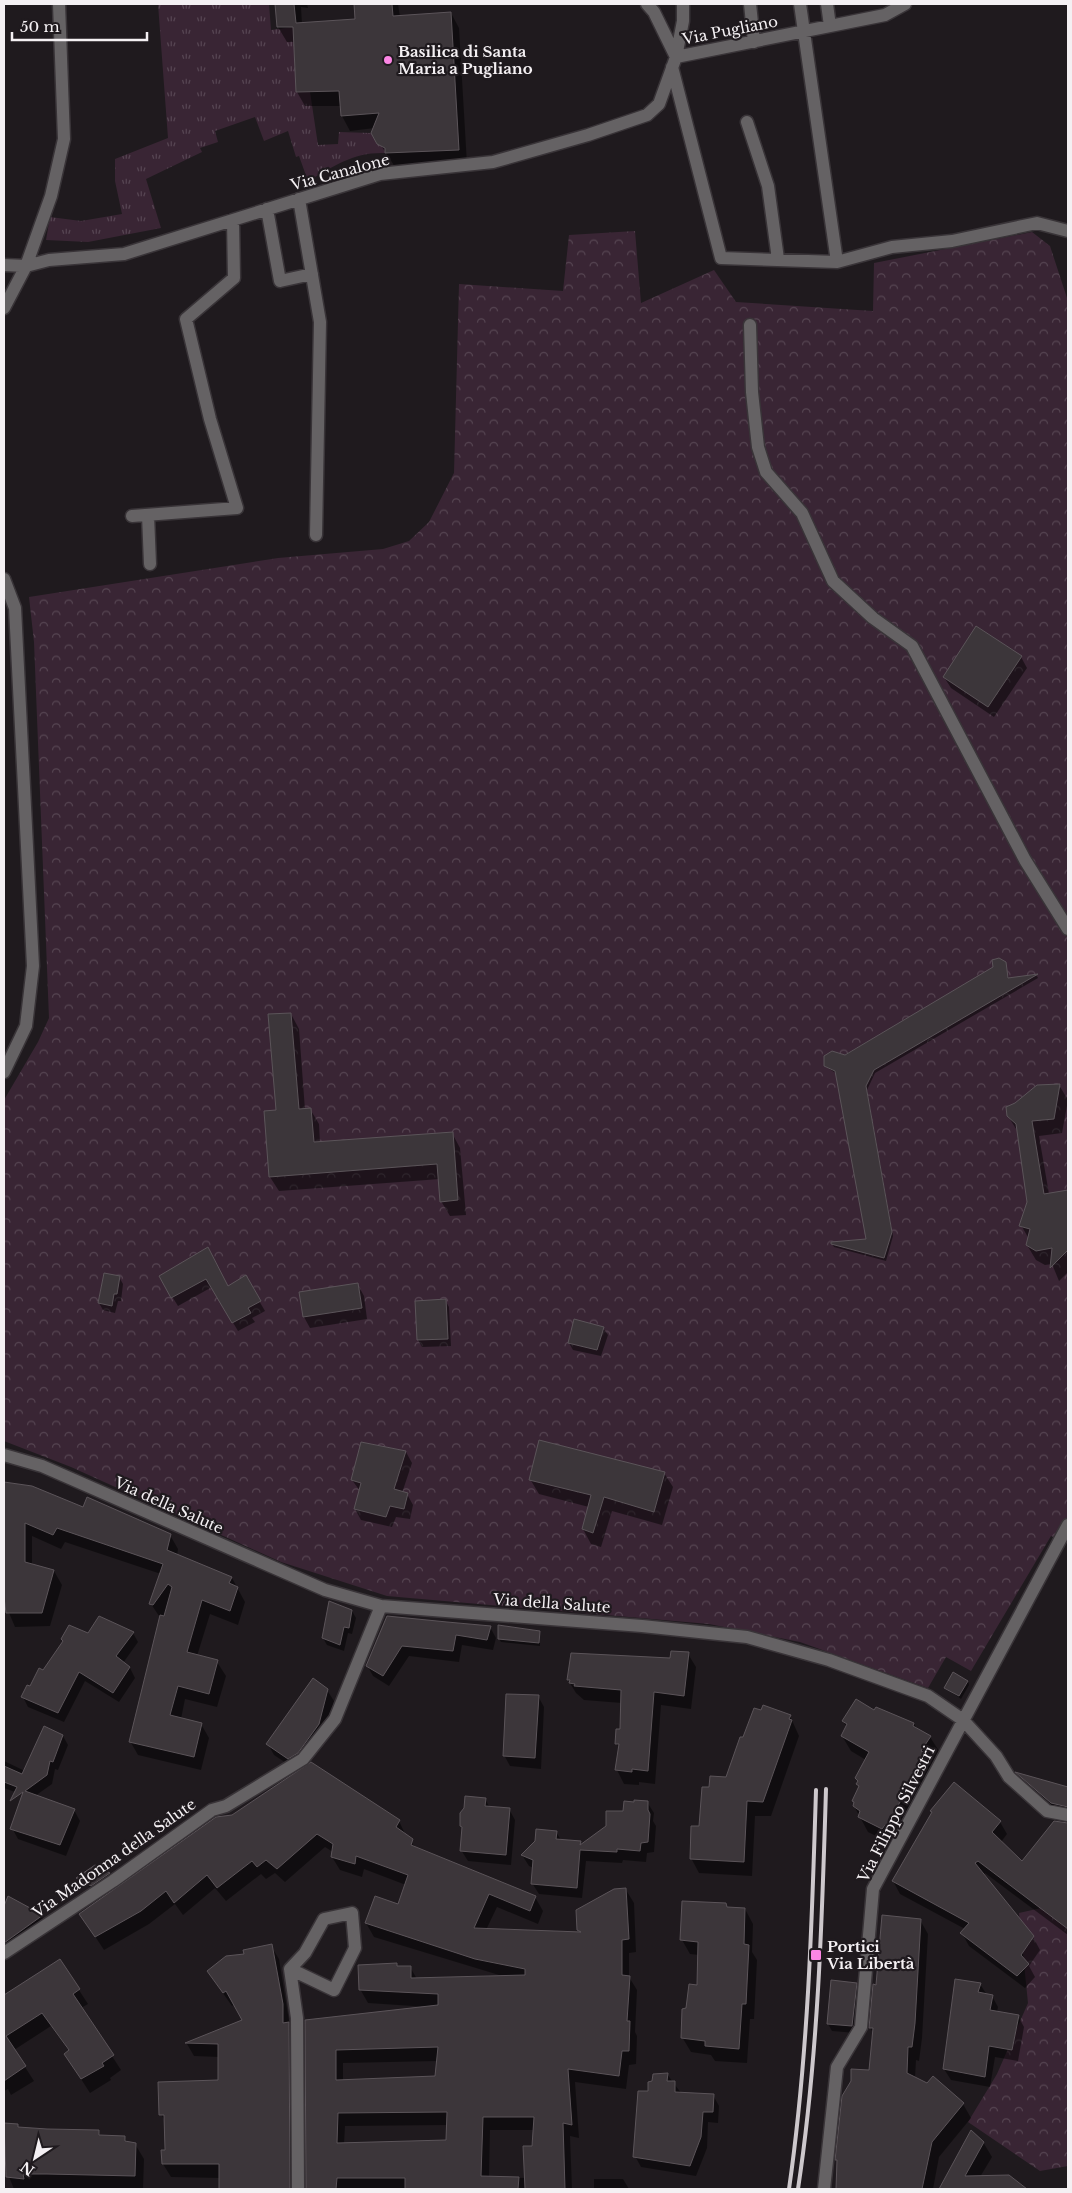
<svg xmlns="http://www.w3.org/2000/svg" width="1072" height="2193" font-family="'Libre Baskerville',serif">
<style>
.grass{fill:url(#grass-tufts)}
.park{fill:url(#park-crowns)}
.shadow{fill:#0007;fill-rule:evenodd}
.building{fill:#3c363a;stroke:#5b5459;fill-rule:evenodd}
.lines{fill:none;stroke-linecap:round;stroke-linejoin:round}
.minor-casing{stroke:#393438;stroke-width:15}
.minor{stroke:#656264;stroke-width:12}
.rail{stroke:#cdc8cc;stroke-width:4}
.poi-dot{fill:#fc86e4;stroke:#1f1a1e;stroke-width:2}
.labels{text-anchor:middle;dominant-baseline:central;stroke-width:4.5;stroke-linejoin:round;paint-order:stroke}
.street-label{font-size:15px;fill:#f4f0f3;stroke:#1f1a1e}
.poi-label{font-size:15px;font-weight:bold;fill:#f4f0f3;stroke:#1f1a1e;text-anchor:start}
</style>
<defs>
<pattern id="grass-tufts" width="24" height="20" patternUnits="userSpaceOnUse" patternTransform="scale(1.25)"><rect width="24" height="20" fill="#392534"/><path d="M3 7l-1-3M5 7V3M7 7l1-3M15 17l-1-3M17 17v-4M19 17l1-3" fill="none" stroke="#564552"/></pattern>
<pattern id="park-crowns" width="20" height="18" patternUnits="userSpaceOnUse" patternTransform="scale(1.25)"><rect width="20" height="18" fill="#392534"/><path d="M2 6a3 3 0 1 1 6 0M12 15a3 3 0 1 1 6 0" fill="none" stroke="#564552"/></pattern>
</defs>
<rect width="100%" height="100%" fill="#1f1a1e"/>
<path class="grass" d="M158,4H269L271,30L293,27L296,92H310L318,145L338,144L339,132L371,133L377,144L385,148V153C353,152 335,166 308,181L299,156L296,157L288,131L264,141L255,117L215,131L218,142L200,148L202,152L146,179L161,228L88,242L46,240L50,217L81,221L122,214L115,181V159L168,138Z"/>
<path class="park" d="M635,231L641,303L714,270L736,302L873,311L874,263L1032,232L1050,246L1068,301V1543L1051,1536L971,1671L946,1657L928,1688L800,1642L709,1624L387,1596L281,1562L71,1467L4,1441V1100L38,1042L49,1018L34,642L29,597L278,558L383,549L409,541L429,522L454,473L459,284L563,291L569,235Z
M1068,1902V2166L1040,2171L968,2122L997,2074L1028,2003L1019,1913Z"/>
<path class="shadow" d="M276,4H307L308,8L301,7L302,24L356,20V4H398L400,17L451,13L459,28L467,164L395,167L373,133L375,128L350,131L342,116L341,106H305L297,92L295,42H287L278,27Z
M1021,657L1027,668L994,717L951,688L944,677Z
M1005,963L1009,979L1037,976L1038,978L875,1073L867,1090L893,1236L886,1261L834,1247L832,1244L868,1240L837,1074L825,1066Z
M291,1014L299,1029L305,1110L310,1109L319,1124L320,1143L452,1133L460,1148L466,1215L450,1216L441,1201L440,1179L279,1191L270,1177Z
M1059,1085L1068,1100L1062,1133L1039,1136L1049,1194L1066,1192L1068,1196V1272L1059,1281L1052,1264L1045,1265L1036,1260L1027,1245L1029,1239L1021,1225L1028,1202L1018,1132L1008,1116Z
M207,1249L228,1287L245,1277L265,1311L252,1318L255,1322L238,1331L212,1287L178,1306L160,1277Z
M105,1274L119,1277L123,1284L121,1301H118L115,1313L103,1310L99,1303Z
M358,1285L364,1296L367,1319L310,1328L304,1317L300,1293Z
M445,1300L449,1307L451,1346L422,1347L418,1340Z
M603,1328L608,1335L601,1356L573,1350L569,1343Z
M406,1452L412,1463L402,1493L407,1494L413,1505L410,1519L396,1517L392,1527L361,1520L355,1509L360,1491L352,1480Z
M664,1473L673,1487L662,1525L612,1511L601,1547L591,1544L583,1529L589,1507L539,1494L530,1479Z
M4,1483L32,1487L84,1509L170,1535L178,1549L177,1556L232,1578L245,1602L238,1625L210,1614L197,1656L217,1662L226,1676L217,1707L185,1699L181,1719L201,1724L209,1738L201,1770L138,1755L130,1741L161,1619L151,1604L161,1574L65,1542L61,1549L32,1536V1565L54,1571L62,1585L50,1626L15,1627L4,1601Z
M330,1603L352,1611L356,1618L352,1634L348,1633L344,1651L327,1645L323,1638Z
M388,1618L490,1627L496,1638L493,1650L462,1645L459,1662L409,1656L389,1686L373,1676L367,1665Z
M540,1632V1646L501,1642L499,1639Z
M133,1633L138,1642L123,1663L130,1668L135,1678L119,1702L85,1681L64,1722L28,1707L23,1697L44,1672L64,1641L88,1635Z
M688,1654L696,1667L691,1709L661,1705L655,1784L639,1782V1785L624,1784L617,1770L620,1749L616,1743L621,1730L622,1703L584,1700L576,1693L568,1680Z
M968,1681L969,1685L961,1699L946,1688Z
M327,1690L334,1701L325,1735L295,1769L274,1755L268,1744Z
M538,1696L544,1707L541,1769L510,1766L504,1755Z
M875,1711L914,1724L917,1729L930,1737L939,1751L890,1843L868,1832L854,1806L860,1788L858,1784L866,1760L851,1751L842,1736L847,1727L843,1721Z
M790,1716L799,1736L771,1816H755L752,1876L699,1873L691,1858L710,1788L727,1779L744,1739Z
M63,1736L68,1745L58,1770L55,1769L52,1784L35,1796L74,1810L80,1821L66,1856L18,1839L12,1828L23,1795L4,1788V1761L25,1771Z
M1018,1774L1068,1789V1813L1057,1810Z
M485,1799L490,1808L509,1809L515,1820L511,1865L468,1861L461,1850L463,1830L461,1826Z
M647,1802L654,1813L653,1821L656,1826L654,1852L647,1853L646,1862L623,1860L622,1863L586,1861L582,1898L539,1894L532,1883L534,1868L529,1866L522,1855L556,1832L561,1840L580,1842L582,1846L624,1812Z
M216,1819L399,1821L406,1836L416,1848L535,1897L543,1911L538,1924L497,1907L486,1930L580,1933L578,1930L626,1890L634,1903L636,1952L629,1953V1977L637,1990L635,2032L637,2036L636,2064L629,2065L626,2089L575,2082L579,2138L570,2136L572,2189H307L306,2021L428,2007L368,2003L360,1989L396,1965L398,1967H410L417,1979L499,1975L374,1937L366,1923L398,1905L406,1885L364,1869L362,1877L340,1870L332,1857L333,1852L325,1847L285,1882L275,1873L266,1879L261,1874L226,1901L215,1888L183,1915L175,1904L149,1924L104,1950L81,1915ZM438,2061L436,2077L343,2081V2063ZM448,2125L447,2142L344,2144L345,2126ZM490,2130H534L526,2178L489,2177Z
M1000,1822L1007,1834L1001,1842L1022,1863L1050,1828L1068,1833V1935L985,1873L983,1875L1033,1937L1040,1950L1029,1966L1035,1977L1025,1988L969,1946L962,1933L965,1929L900,1894L893,1881Z
M95,1866L111,1877L93,1889L77,1879Z
M8,1898L42,1916L46,1923L4,1953V1909Z
M726,1904L728,1908L745,1909L753,1924L752,1952L757,1960L754,2019H750L747,2063L715,2061L711,2055L691,2052L682,2037L687,2010L698,1986L699,1955L690,1954L682,1940Z
M920,1920L928,1934L922,2038L919,2061L916,2060L915,2078L963,2104L971,2118L939,2157L933,2189H837V2160L870,2071L873,2033L870,2027L877,1986Z
M271,1946L279,1959L290,2027L296,2037L297,2189H221V2178L171,2177L163,2164L166,2123L161,2114L220,2081L219,2057L194,2056L187,2044L243,2020L235,2004L232,2006L208,1972Z
M60,1961L88,2004L81,2008L121,2070L110,2078L111,2080L90,2093L65,2054L69,2051L51,2026L14,2050L34,2081L11,2095L8,2089L4,2091V1997Z
M856,1984L860,1991L856,2033L832,2031L828,2024Z
M980,1984L987,1995L992,1996L998,2007L997,2012L1018,2016L1024,2027L1018,2061L995,2057L990,2087L951,2080L944,2069Z
M667,2074L681,2093L713,2095L719,2106L718,2123L708,2122L707,2148L696,2176L641,2167L635,2156L649,2093Z
M4,2124L17,2125L19,2128L98,2131L101,2136L125,2138L128,2143L135,2144L144,2159L143,2189H14L7,2172H4Z
M971,2132L983,2142L992,2157L980,2177L1009,2176L1025,2189H941Z
M594,2179H623L629,2189H594Z"/>
<path class="building" d="M275,4H294L296,23L355,19L354,4H392L393,16L451,12L459,150L385,153V148L377,144L371,133L379,113L341,116L339,91L296,92L293,27H277Z
M976,626L1022,656L988,707L943,677Z
M999,958L1006,962L1008,978L1038,974L874,1070L866,1086L892,1232L884,1258L831,1244V1242L866,1239L835,1071L824,1066V1056L832,1051L845,1055L993,967L992,960Z
M291,1013L299,1109L311,1108L314,1142L453,1132L458,1200L440,1202L437,1164L269,1177L264,1111L276,1110L268,1014Z
M1060,1084L1054,1119L1032,1121L1044,1194L1068,1190V1250L1050,1268L1052,1248L1036,1251L1026,1245L1030,1229L1019,1226L1027,1202L1016,1124L1007,1116L1006,1107L1015,1103L1037,1085Z
M208,1247L228,1286L246,1275L261,1301L248,1308L251,1313L232,1323L206,1279L171,1298L159,1276Z
M104,1273L120,1276L117,1294H114L112,1306L98,1303Z
M358,1283L362,1308L303,1317L299,1292Z
M446,1299L448,1339L417,1340L415,1301Z
M574,1319L604,1327L597,1350L568,1343Z
M539,1440L665,1472L654,1512L604,1497L593,1533L582,1529L591,1495L529,1480Z
M361,1442L406,1451L394,1489L408,1493L404,1509L390,1506L386,1517L354,1509L361,1483L351,1480Z
M4,1482L32,1486L83,1507L87,1497L171,1534L167,1550L232,1577L229,1583L238,1587L230,1611L202,1600L187,1652L218,1660L209,1694L178,1686L170,1715L202,1723L194,1757L129,1742L160,1615L164,1616L172,1587L168,1584L153,1605L149,1604L163,1564L57,1528L53,1535L25,1523V1562L54,1570L42,1613H6L4,1597Z
M329,1601L352,1610L349,1628L344,1627L340,1645L322,1638Z
M99,1616L134,1632L116,1656L130,1667L113,1693L79,1672L58,1713L21,1697L27,1685L30,1686L39,1668L43,1670L63,1641L61,1639L69,1625L88,1633Z
M387,1616L447,1622L491,1626L487,1640L456,1635L453,1651L402,1646L383,1676L366,1666Z
M498,1625L540,1631L539,1643L498,1639Z
M671,1651L689,1652L684,1696L654,1692L648,1771L632,1769V1772L615,1770L619,1744H615L616,1729H620L621,1690L574,1686L575,1684L569,1683L570,1680H567L571,1653L670,1658Z
M953,1672L968,1681L959,1696L944,1688Z
M313,1678L328,1689L319,1724L298,1753L288,1759L266,1744Z
M506,1694L539,1695L535,1758L503,1756Z
M856,1699L874,1710L876,1707L914,1723L913,1726L931,1736L921,1751L924,1752L911,1776L913,1778L887,1826L885,1825L882,1829L858,1817L860,1811L853,1806L854,1802L852,1801L859,1786L856,1784L858,1781L855,1778L869,1752L841,1736L847,1724L842,1721Z
M763,1705L791,1715L789,1719L792,1720L763,1802L747,1801L744,1862L690,1859L691,1826H699L702,1787H709L710,1776L726,1777L740,1737H743L754,1708L761,1710Z
M44,1726L63,1735L53,1762L50,1761L47,1775L25,1791L75,1809L60,1845L10,1829L23,1792L10,1801L17,1787L4,1782V1766L22,1774Z
M311,1762L400,1820L396,1827L413,1839L411,1845L536,1896L530,1911L489,1894L474,1928L581,1932L577,1930L576,1910L614,1889L626,1888L629,1939L622,1940V1975L630,1976L627,2021H630L629,2051H622L619,2076L568,2069L572,2125L563,2123L565,2189H525L523,2146H532L534,2117H483L481,2176L519,2177L518,2189H405V2178H337L336,2189H306L305,2020L438,2005V1994L359,1990L358,1965L397,1963V1966H411V1978L525,1975V1969L475,1959L365,1923L375,1896L398,1904L408,1875L356,1856L355,1864L331,1857L333,1844L317,1834L277,1869L266,1860L257,1867L252,1861L217,1888L207,1875L174,1903L166,1891L141,1911L95,1937L79,1914L216,1817L232,1815ZM438,2047L435,2076L336,2080V2050ZM447,2112L446,2140L337,2143L338,2113Z
M1015,1772L1068,1787V1807L1051,1803Z
M954,1782L1001,1821L992,1832L1022,1861L1054,1821L1068,1823V1929L978,1861L975,1863L1034,1936L1021,1955L1029,1964L1017,1976L960,1933L969,1923L892,1881L932,1812L930,1811Z
M465,1796L486,1798L485,1806L510,1808L506,1855L460,1851L462,1827L460,1826V1813L464,1808Z
M634,1800L648,1801V1810L650,1814L648,1842L641,1843L640,1851L617,1849V1852L580,1850L577,1888L531,1884L533,1860L521,1855L535,1841L536,1829L557,1831L556,1839L581,1841L580,1845L606,1826V1811H623L624,1801L634,1802Z
M95,1865L110,1873L91,1886L76,1878Z
M8,1896L43,1915L4,1943V1906Z
M682,1901L726,1903L727,1907L745,1908L744,1944L749,1945L746,2004H742L739,2049L705,2046V2041L681,2038L682,2009L686,2008L689,1984L697,1985L698,1942L680,1940Z
M882,1915L921,1919L915,2023L912,2047H908L907,2073L927,2083L933,2076L964,2103L932,2142L922,2189H836L837,2160H835L842,2096L851,2081V2069L869,2070L873,2028H869L873,1984L876,1985Z
M272,1944L283,2004V2023L289,2022L290,2189H219V2164H162L161,2150H165L164,2115H159L158,2082L218,2080V2044L185,2043L242,2020L226,1991L223,1993L207,1971L226,1956L244,1954L243,1950Z
M60,1959L80,1989L73,1994L114,2055L102,2063L104,2066L81,2079L64,2054L69,2050L42,2013L6,2036L26,2066L4,2081V1995Z
M955,1979L981,1983L978,1992L993,1995L990,2010L1019,2015L1012,2050L989,2046L985,2077L943,2069Z
M831,1980L857,1983L852,2026L827,2024Z
M668,2073L667,2081H675V2092L714,2094L713,2112H703L701,2137L690,2166L633,2157L638,2091H648V2082L652,2081L653,2074Z
M4,2123L18,2124V2127L47,2129L99,2130V2135L125,2136V2141L136,2143L135,2176L47,2174H23L24,2179L6,2177Z
M971,2130L984,2142L965,2176L1009,2175L1027,2189H939Z"/>
<g class="lines">
<g class="minor-casing">
<path id="minor" d="M647,4L654,12L676,57L885,15L905,4
M750,4L754,42
M800,4L837,262
M827,4L830,26
M672,67L721,258L837,262L892,247L952,241L1037,223L1068,231
M747,122L768,186L778,259
M299,199L320,322L316,535
M267,209L280,281L312,274
M4,265L26,266L49,260L124,254L380,174L493,162L588,135L647,115L659,104L676,57L683,21V4
M4,308L26,266L51,196L64,139L59,4
M750,325L752,392L758,447L766,472L802,513L833,581L873,618L912,646L1025,860L1068,929
M148,515L150,564
M132,516L237,508L210,419L186,319L234,278L233,220
M4,579L15,608L33,966L26,1026L4,1072
M4,1455L42,1466L325,1590L381,1606L642,1626L747,1637L829,1660L928,1696L963,1720L996,1756L1009,1777L1047,1811L1068,1815
M352,1913L355,1948L334,1990L290,1969L305,1953L324,1919Z
M4,1953L113,1881L212,1810L226,1806L303,1759L335,1719L381,1606
M290,1969L297,2018L298,2189
M824,2189L837,2067L861,2027L873,1889L1068,1525"/>
</g>
<use href="#minor" class="minor"/>
<path class="rail" d="M789,2189C808,2057 812,1923 816,1790
M798,2189C818,2057 822,1923 826,1789"/>
</g>
<g class="poi-dot">
<circle cx="388" cy="60" r="5"/>
<rect x="810" y="1949" width="12" height="12" rx="2.5"/>
</g>
<g class="labels">
<g class="street-label">
<text transform="translate(730 30) rotate(-11)">Via Pugliano</text>
<text transform="translate(340 172) rotate(-15)">Via Canalone</text>
<text transform="translate(169 1505) rotate(24)">Via della Salute</text>
<text transform="translate(552 1603) rotate(4)">Via della Salute</text>
<text transform="translate(896 1814) rotate(-63)">Via Filippo Silvestri</text>
<text transform="translate(114 1858) rotate(-35)">Via Madonna della Salute</text>
</g>
<g class="poi-label">
<text x="398" y="51">Basilica di Santa<tspan x="398" dy="17">Maria a Pugliano</tspan></text>
<text x="827" y="1946">Portici<tspan x="827" dy="17">Via Libertà</tspan></text>
</g>
</g>
<rect width="1072" height="2193" fill="none" stroke="#f4f0f3" stroke-width="10"/>
<g transform="translate(35 2158) rotate(215)" stroke="#1f1a1e" stroke-width="4" paint-order="stroke">
<path d="M0-4L9 19L0 12L-9 19Z" fill="#f4f0f3"/>
<text y="-8" font-size="14" font-weight="bold" text-anchor="middle" fill="#f4f0f3">N</text>
</g>
<path d="M12 32v8h135v-8" fill="none" stroke="#f4f0f3" stroke-width="2.5"/>
<text x="20" y="32" font-size="15" fill="#f4f0f3" stroke="#1f1a1e" stroke-width="4" paint-order="stroke">50 m</text>
</svg>
